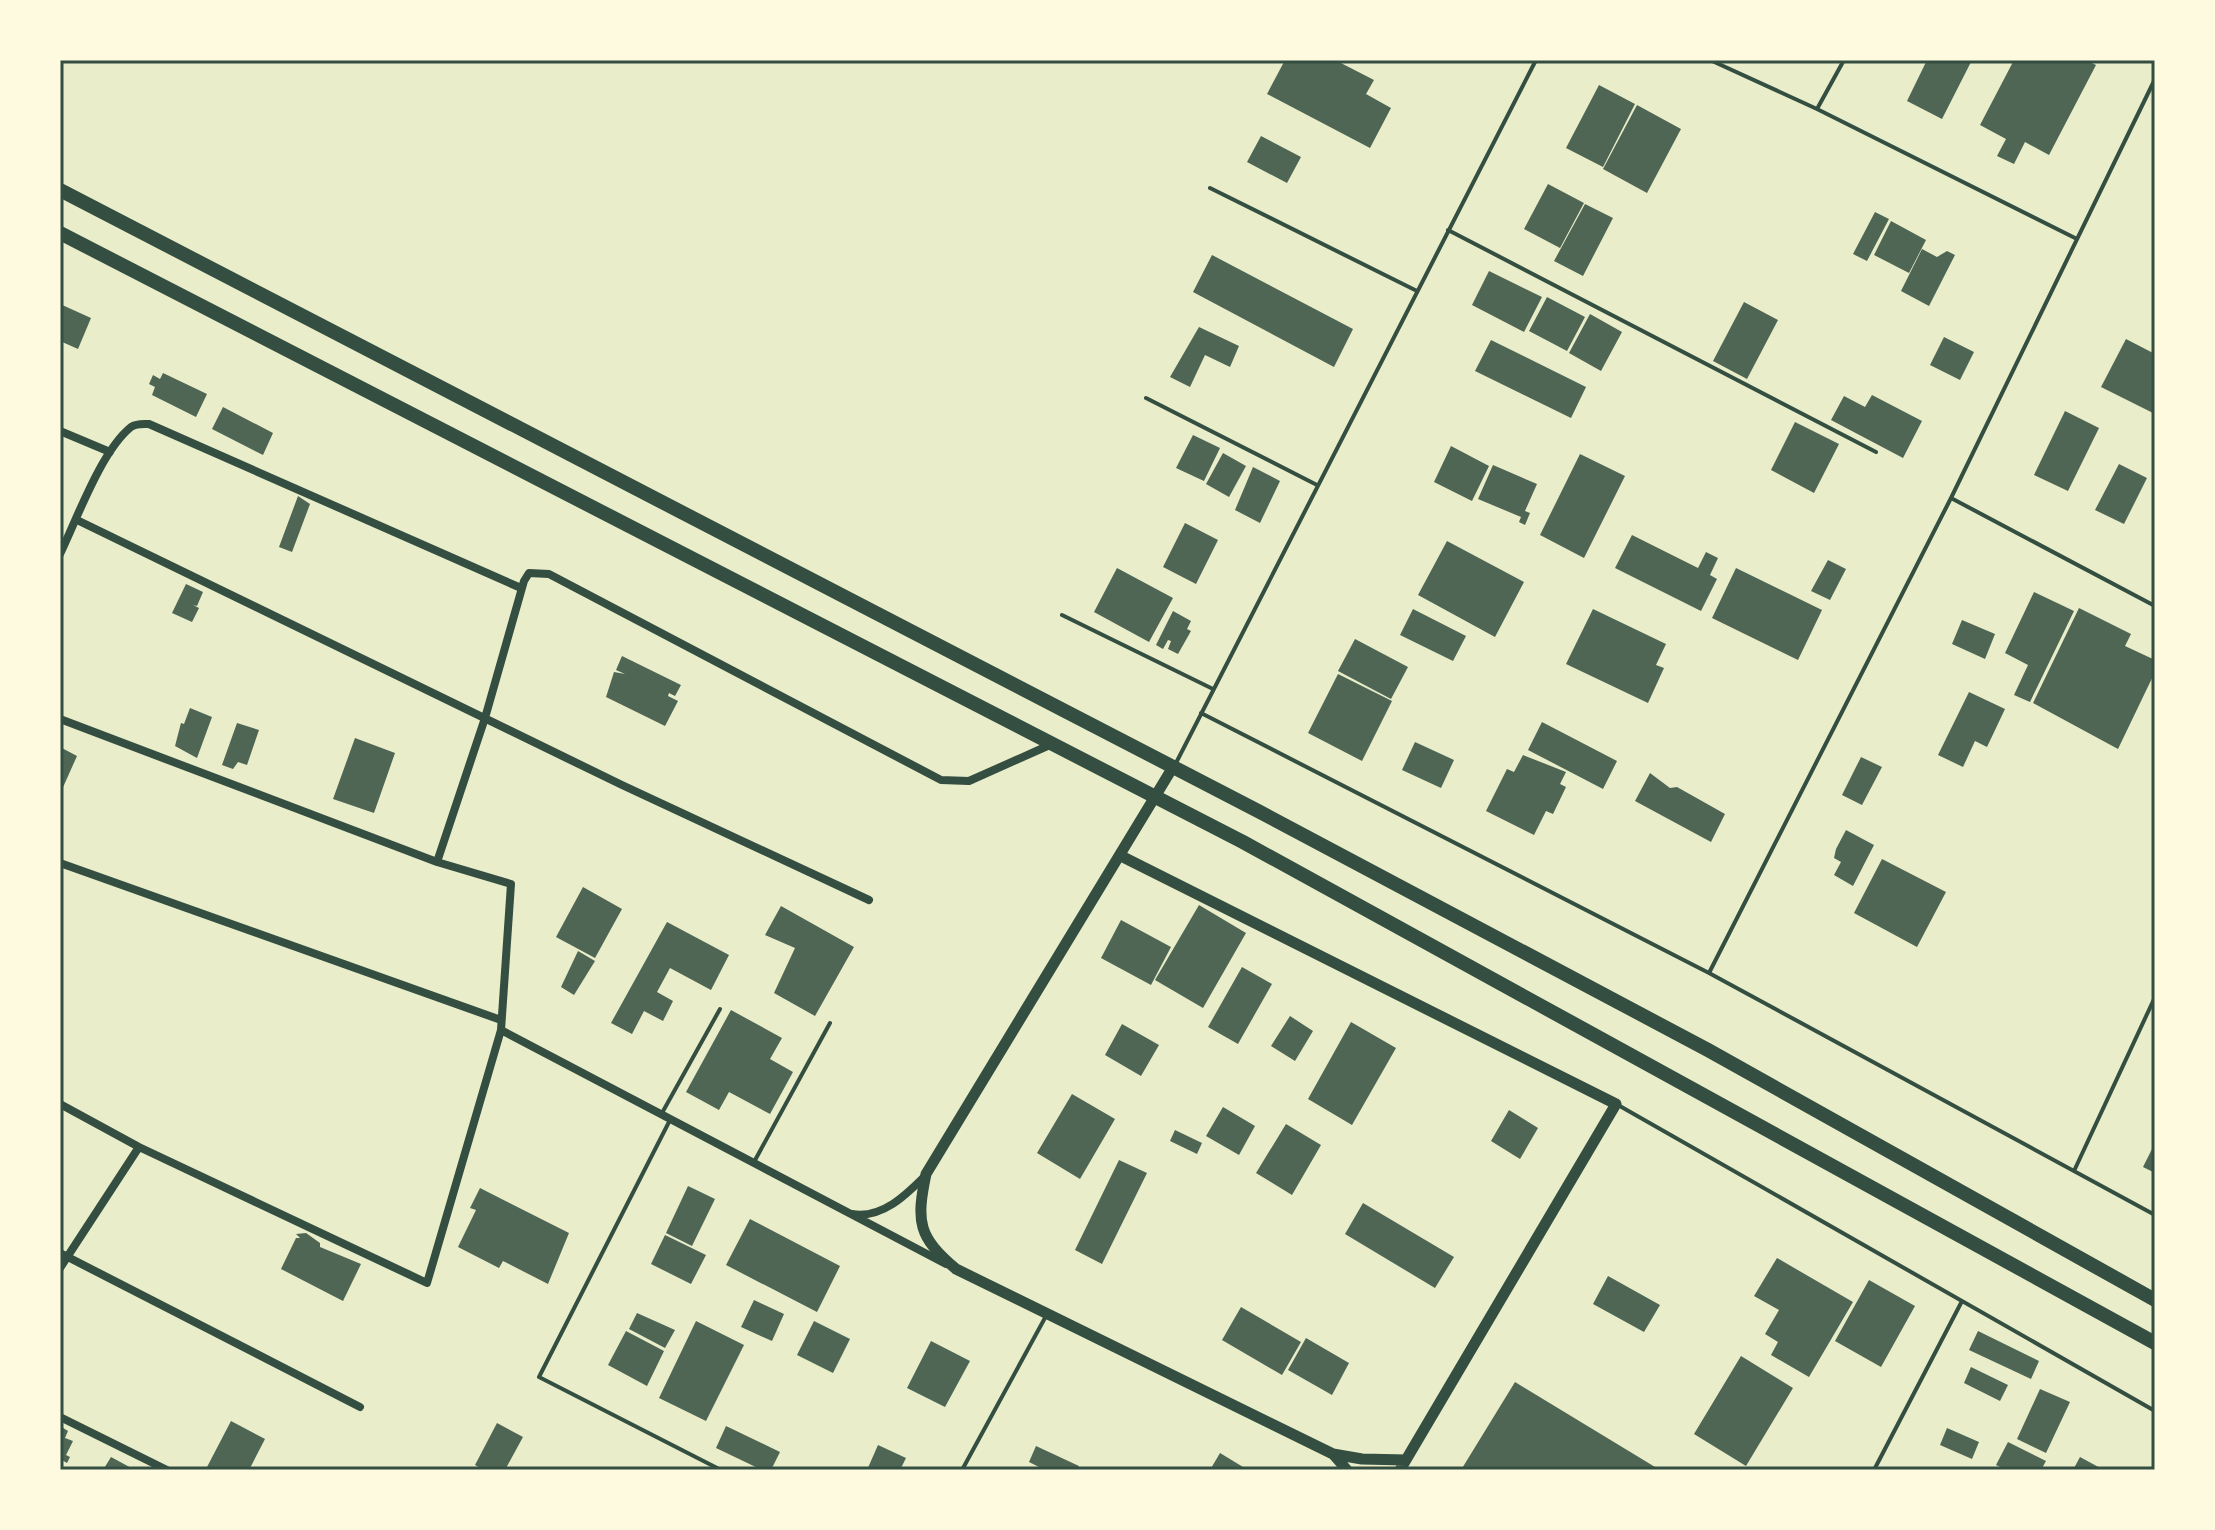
<svg xmlns="http://www.w3.org/2000/svg" width="2215" height="1530" font-family="Arial,sans-serif">
<style>
.building{fill:#4f6655}
.lines{fill:none;stroke-linecap:round;stroke-linejoin:round}
.service{stroke:#344e41;stroke-width:4}
.minor{stroke:#344e41;stroke-width:8}
.tertiary{stroke:#344e41;stroke-width:11}
.trunk{stroke:#344e41;stroke-width:14}
.neatline{fill:none;stroke:#344e41;stroke-width:3}
</style>
<rect width="100%" height="100%" fill="#e9edc9"/>
<path class="building" d="M1285,60H1335L1374,80L1366,94L1391,108L1370,148L1267,94Z
M1927,60H1972L1942,119L1907,101Z
M2014,60H2086L2096,65L2049,155L2025,142L2014,164L1997,156L2006,139L1980,125Z
M1599,85L1635,104L1603,167L1566,148Z
M1637,105L1681,129L1647,193L1603,169Z
M1261,136L1301,157L1287,183L1247,162Z
M1548,184L1584,203L1560,248L1524,229Z
M1585,204L1613,218L1583,276L1554,261Z
M1875,212L1889,219L1867,261L1853,254Z
M1891,221L1926,240L1909,273L1874,255Z
M1922,249L1937,257L1947,251L1955,255L1929,306L1901,291Z
M1212,255L1353,329L1334,367L1193,292Z
M1489,271L1542,297L1524,332L1472,305Z
M1547,297L1585,317L1567,351L1529,331Z
M1744,302L1778,320L1747,379L1713,361Z
M60,304L91,318L78,349L60,341Z
M1590,314L1622,332L1601,371L1569,353Z
M1199,327L1239,346L1230,367L1205,355L1190,387L1170,377Z
M1944,337L1974,352L1960,380L1930,365Z
M2126,339L2155,354V414L2101,387Z
M1491,340L1586,387L1571,418L1475,371Z
M163,373L207,394L196,417L152,395L155,387L149,384L153,375L160,379Z
M1872,395L1922,421L1903,458L1831,420L1844,396L1865,407Z
M223,407L273,433L263,455L212,429Z
M2065,411L2099,428L2068,491L2034,475Z
M1795,422L1839,444L1814,493L1771,470Z
M1193,435L1220,448L1204,481L1176,468Z
M1451,446L1489,466L1472,501L1434,482Z
M1223,453L1246,466L1229,497L1206,484Z
M1580,454L1625,476L1584,558L1540,535Z
M2119,464L2147,478L2124,524L2095,510Z
M1493,465L1537,484L1525,511L1530,513L1525,525L1519,522L1521,517L1478,499Z
M1253,467L1280,481L1260,523L1235,510Z
M298,496L310,504L292,552L279,547Z
M1185,523L1218,540L1196,584L1163,567Z
M1632,535L1698,568L1706,552L1718,558L1710,575L1717,579L1701,611L1615,568Z
M1447,541L1524,582L1495,637L1418,595Z
M1828,560L1846,569L1830,600L1811,591Z
M1117,568L1173,598L1149,642L1094,612Z
M1736,568L1822,610L1798,660L1712,618Z
M186,584L203,592L197,606L193,605L199,608L192,622L172,613Z
M2034,592L2074,611L2030,702L2014,695L2028,665L2005,653Z
M2079,608L2131,634L2125,646L2155,660V672L2118,749L2033,703Z
M1413,609L1466,636L1453,661L1400,635Z
M1593,609L1666,644L1656,665L1664,668L1648,703L1566,664Z
M1173,611L1191,621L1187,629L1191,631L1178,654L1168,649L1171,641L1168,640L1163,649L1156,645Z
M1962,620L1995,634L1985,659L1952,644Z
M1355,639L1408,667L1391,699L1338,671Z
M622,656L681,685L675,696L669,693L668,696L678,701L665,726L606,697L614,672L625,674L616,670Z
M1338,674L1392,701L1362,761L1308,733Z
M1969,692L2005,709L1987,747L1975,741L1963,767L1938,755Z
M190,708L212,717L197,758L175,746L181,723L184,724Z
M1542,722L1617,761L1603,789L1528,750Z
M237,723L259,730L247,765L238,762L233,769L222,765Z
M355,738L395,753L374,813L333,799Z
M1415,742L1454,760L1441,788L1402,770Z
M60,747L77,756L60,794Z
M1523,755L1566,772L1560,784L1566,787L1553,814L1546,811L1534,835L1486,811L1507,769L1514,772Z
M1861,757L1882,767L1862,805L1842,795Z
M1650,773L1670,788L1677,787L1725,814L1711,842L1635,801Z
M1846,830L1874,845L1853,886L1834,875L1841,862L1834,858L1836,849Z
M1882,859L1946,892L1917,947L1854,913Z
M583,887L622,909L595,958L556,937Z
M1199,905L1246,933L1203,1008L1155,980Z
M781,906L854,947L815,1016L774,993L795,948L765,935Z
M1121,920L1171,947L1151,985L1101,958Z
M667,922L729,955L711,990L670,968L657,992L673,1001L663,1021L644,1011L632,1034L611,1023Z
M578,951L595,961L574,995L561,987Z
M1242,967L1272,984L1238,1044L1208,1027Z
M731,1010L782,1038L770,1059L793,1072L770,1114L729,1092L719,1110L686,1092Z
M1290,1016L1313,1031L1295,1061L1271,1046Z
M1351,1022L1396,1048L1352,1125L1308,1099Z
M1122,1024L1159,1045L1141,1076L1105,1055Z
M1072,1094L1115,1119L1080,1179L1037,1153Z
M1223,1107L1255,1126L1239,1155L1206,1136Z
M1509,1110L1538,1128L1520,1159L1491,1141Z
M1286,1124L1321,1145L1292,1195L1256,1173Z
M1175,1130L1202,1143L1197,1154L1170,1141Z
M2155,1143V1173L2143,1167Z
M1119,1160L1147,1173L1102,1264L1075,1250Z
M688,1186L715,1199L692,1246L666,1233Z
M480,1188L569,1233L548,1284L503,1261L499,1268L458,1247L476,1210L470,1208Z
M1363,1203L1454,1257L1435,1288L1345,1234Z
M750,1219L840,1266L817,1312L726,1265Z
M306,1233L320,1243V1247L361,1264L343,1301L281,1269L296,1238H300L296,1234Z
M665,1235L706,1255L691,1284L651,1264Z
M1777,1258L1853,1302L1809,1377L1771,1355L1778,1342L1765,1334L1779,1310L1754,1296Z
M1608,1276L1660,1305L1644,1332L1593,1304Z
M1869,1280L1915,1306L1881,1367L1835,1341Z
M754,1300L784,1314L772,1341L741,1327Z
M1241,1307L1301,1342L1282,1375L1222,1340Z
M637,1313L675,1330L665,1348L629,1329Z
M696,1321L744,1345L706,1421L659,1398Z
M814,1321L850,1339L833,1373L797,1355Z
M626,1331L664,1351L647,1386L608,1365Z
M1978,1331L2039,1361L2031,1379L1969,1350Z
M1306,1338L1349,1363L1332,1395L1288,1370Z
M931,1341L970,1361L945,1407L907,1388Z
M1741,1356L1793,1388L1746,1466L1694,1434Z
M1971,1367L2008,1385L2000,1401L1964,1383Z
M1515,1382L1660,1470H1461Z
M2040,1389L2070,1402L2046,1453L2017,1439Z
M231,1421L265,1439L249,1470H212L207,1467Z
M497,1423L523,1437L505,1470H484L475,1465Z
M60,1426L68,1431L65,1438L73,1441L66,1455L70,1457L67,1463L60,1459Z
M726,1426L780,1452L771,1470H762L716,1448Z
M1947,1428L1979,1442L1972,1459L1940,1445Z
M2008,1442L2046,1461L2041,1470H2006L1996,1465Z
M878,1445L906,1458L900,1470H867Z
M1036,1446L1079,1466L1077,1470H1045L1029,1462Z
M1220,1453L1248,1470H1210Z
M111,1457L135,1470H103Z
M2080,1457L2104,1470H2073Z"/>
<g class="lines">
<path class="service" d="M1710,60L1817,109L2077,239
M1817,109L1844,60
M1210,188L1417,291
M1448,230L1876,452
M1146,398L1317,485
M1951,498L2155,606
M1062,615L1213,689
M1201,713L1709,973L2155,1215
M1176,763L1536,60
M1709,973L1951,498L2155,79
M1618,1105L2155,1411
M662,1113L720,1009
M670,1120L539,1377L721,1470
M754,1162L830,1023
M2074,1171L2155,997
M962,1470L1046,1316
M1874,1470L1961,1303"/>
<path class="minor" d="M60,431L110,452
M77,520L622,785L869,900
M60,554C77,519 101,451 131,427C137,423 143,424 149,424L521,588
M60,719L437,862L511,884L501,1030L427,1283L139,1147L60,1104
M437,862L485,718L524,581L529,573L549,574L941,780L969,781L1052,744
M60,863L501,1020
M501,1030L946,1264
M852,1214C882,1219 906,1195 925,1176
M60,1253L360,1407
M60,1268L139,1147
M60,1417L167,1470"/>
<path class="tertiary" d="M1173,767L926,1174C916,1222 918,1237 956,1269L1333,1454L1362,1459L1406,1460
M1121,856L1616,1104L1400,1470
M1333,1454L1347,1470"/>
<path class="trunk" d="M60,190L1260,812L1708,1050L2155,1300
M60,233L1243,842L2155,1343"/>
</g>
<rect width="2215" height="1530" fill="none" stroke="#fefae0" stroke-width="124"/>
<rect x="62" y="62" width="2091" height="1406" class="neatline"/>
</svg>
